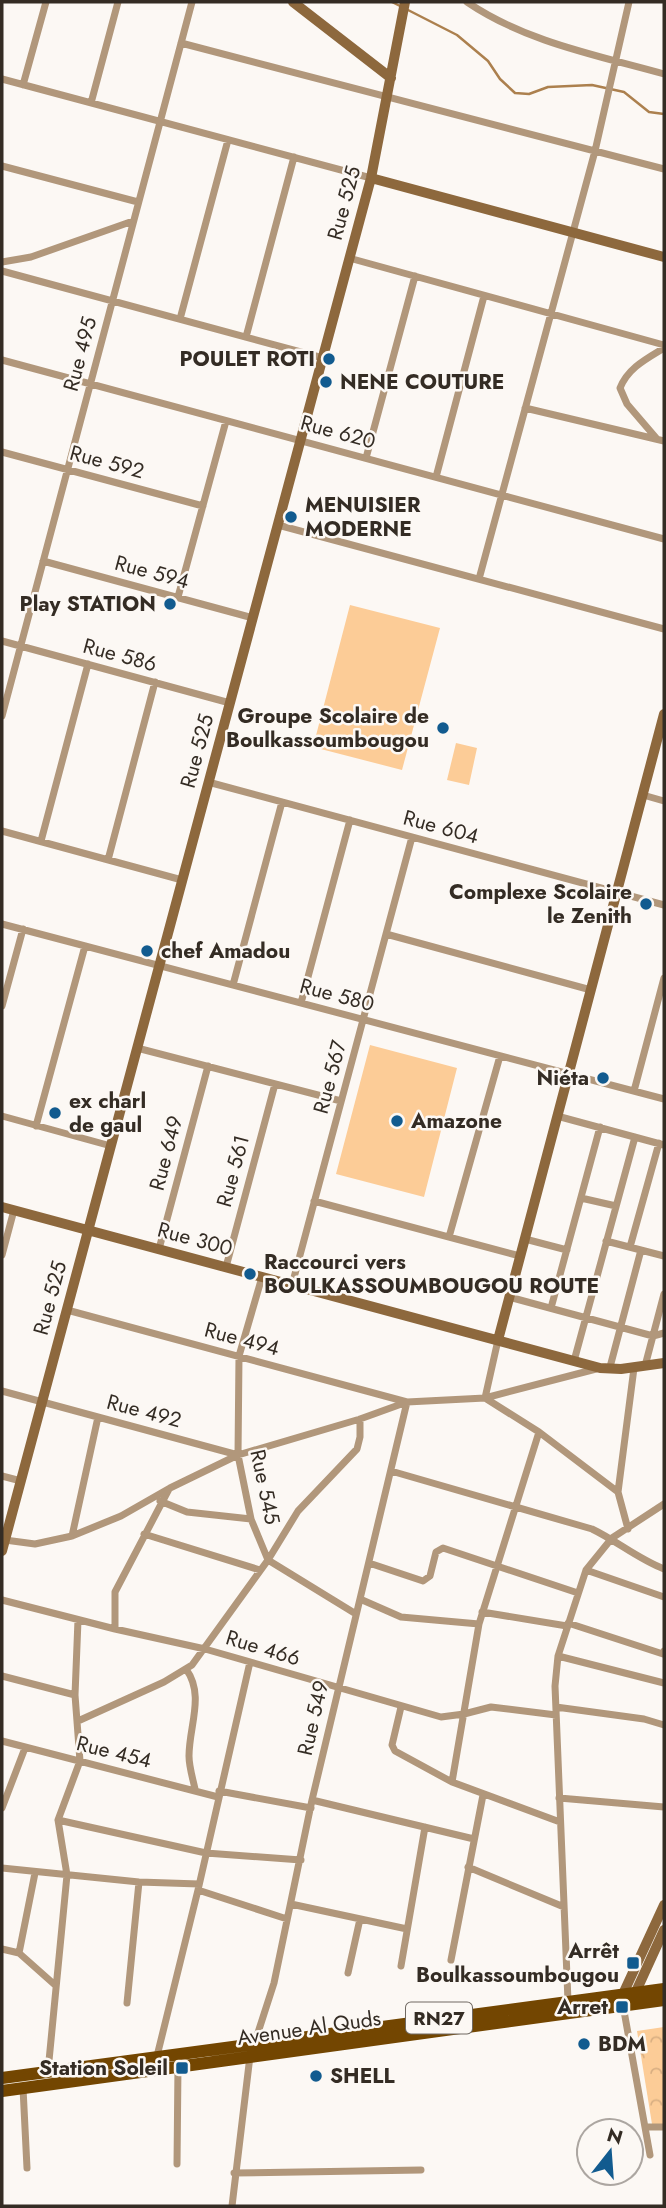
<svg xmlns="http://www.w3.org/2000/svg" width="666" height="2208" font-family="Jost,sans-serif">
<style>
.park{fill:url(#park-crowns)}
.garden{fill:#fccc97}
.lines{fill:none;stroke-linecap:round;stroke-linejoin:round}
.stream{stroke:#ac804e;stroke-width:2.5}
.street{stroke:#b1977b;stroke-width:7}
.secondary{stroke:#8d683d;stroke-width:10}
.primary{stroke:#734601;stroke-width:12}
.poi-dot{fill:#125b8f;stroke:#fcf8f4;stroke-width:2.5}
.labels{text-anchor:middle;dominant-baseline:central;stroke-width:5;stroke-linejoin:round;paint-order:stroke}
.shield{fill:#fcf8f4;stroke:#706962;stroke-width:2}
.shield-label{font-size:19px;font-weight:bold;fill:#342c24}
.street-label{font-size:21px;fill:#342c24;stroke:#fcf8f4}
.poi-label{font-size:21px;font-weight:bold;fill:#342c24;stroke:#fcf8f4;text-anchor:end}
</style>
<defs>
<pattern id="park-crowns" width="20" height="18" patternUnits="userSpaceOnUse" patternTransform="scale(1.75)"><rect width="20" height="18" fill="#fccc97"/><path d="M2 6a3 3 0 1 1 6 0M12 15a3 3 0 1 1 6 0" fill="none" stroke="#d9af82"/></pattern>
</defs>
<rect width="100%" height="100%" fill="#fcf8f4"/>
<path class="park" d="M664,2027V2124H652L637,2031Z"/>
<path class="garden" d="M350,605L440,628L402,770L313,747Z
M456,743L477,748L469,785L447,780Z
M370,1045L457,1068L424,1197L336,1174Z"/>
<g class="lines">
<path class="stream" d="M392,2L402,7
M408,10L457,35L488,61L500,79L515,93L529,94L548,87L592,85L624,92L649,112L664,114"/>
<path class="street" d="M467,2C526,42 596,55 664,74
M181,43L664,169
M2,79L371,178
M23,85L46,2
M91,103L118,2
M2,166L138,202
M349,258L664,345
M2,262L31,257L133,221
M2,271L323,358
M180,319L228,140
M246,337L294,157
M2,360L664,539
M525,408L664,441
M657,439L627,404L620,388C628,368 646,359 664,348
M2,452L203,506
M366,458L415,276
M436,477L484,296
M278,525L664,629
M43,561L253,618
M479,579L595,151L629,2
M178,597L226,421
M2,641L230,703
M2,716L192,2
M208,782L664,905
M643,795L664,801
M2,831L182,880
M41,841L88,664
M108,860L155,682
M2,924L664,1099
M386,934L591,990
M233,985L282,802
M301,1003L350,820
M2,1006L23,929
M137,1048L341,1101
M634,1091L664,978
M2,1116L111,1146
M557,1116L664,1145
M36,1126L85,946
M581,1198L616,1206
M314,1201L520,1256
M449,1237L500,1056
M525,1239L567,1250
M606,1241L664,1256
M630,1247L659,1143
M159,1249L208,1066
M2,1255L14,1210
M226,1267L275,1084
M262,1277L239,1356L238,1455L251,1519L268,1560L356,1614
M292,1285L412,837
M509,1297L653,1336L664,1333
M551,1308L600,1127
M67,1310L407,1402L312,1800L274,1983L254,2045
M498,1340L485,1398L539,1432L618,1492L628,1529
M574,1361L635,1137
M645,1366L664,1294
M610,1367L641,1250
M2,1391L238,1455
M391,1471L592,1529C617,1541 638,1559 664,1569
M2,1476L21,1481
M618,1492L634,1368
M160,1501L187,1512L251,1519
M144,1534L260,1570
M72,1536L98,1417
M5,1540L35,1544L72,1536L121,1516L170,1488L238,1455L360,1419L407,1402L485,1398L596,1369
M369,1563L423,1581L430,1576L436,1552L443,1548L578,1593
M586,1570L664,1597
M360,1599L401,1617L479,1624
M2,1600L115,1629L205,1649L441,1717L464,1714L491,1707L556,1715
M482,1612L567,1626
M568,1623L663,1654L664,1651
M115,1629V1592L169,1489
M558,1656L664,1683
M186,1669C205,1695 189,1726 189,1756C189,1767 193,1779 195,1789
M2,1676L75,1695
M401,1707L392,1745L395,1751L452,1782L560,1822
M556,1707L644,1719L664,1725
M78,1721L164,1682L192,1665L268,1560L298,1511L357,1449L360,1437V1419
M2,1741L218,1797
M452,1782L479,1624L539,1432
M219,1791L311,1808
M559,1798L664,1807
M312,1800L474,1839
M2,1808L25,1748
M58,1820L206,1853L301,1860
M468,1867L564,1907
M2,1868L139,1882L199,1884
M198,1890L287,1919
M291,1904L407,1929
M2,1949L19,1953L55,1985
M19,1953L35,1873
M451,1960L483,1795
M401,1966L425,1827
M348,1973L360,1919
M568,2001L555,1686L558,1656L586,1570L612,1538L664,1504
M127,2003L139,1882
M624,2011L650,2155
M157,2056L198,1890L250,1662
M48,2071L67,1875L58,1820L80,1761L75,1695L78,1620
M23,2088L27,2168
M646,2127H664
M177,2164L178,2066
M234,2173L421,2170
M232,2206L250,2056"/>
<path class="secondary" d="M293,2L391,78
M371,178L664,257
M2,1207L600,1368L621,1369L664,1363
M498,1340L664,714
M2,1551L371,178L405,2
M633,1998L664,1930
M624,2001L623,1994L664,1905"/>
<path class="primary" d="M2,2078L664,1989
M2,2091L664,2000"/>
</g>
<g class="poi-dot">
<circle cx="329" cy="359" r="7"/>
<circle cx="326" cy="382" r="7"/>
<circle cx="291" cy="517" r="7"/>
<circle cx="170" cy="604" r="7"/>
<circle cx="443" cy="728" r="7"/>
<circle cx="646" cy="904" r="7"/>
<circle cx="147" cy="951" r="7"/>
<circle cx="603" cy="1078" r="7"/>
<circle cx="55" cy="1113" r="7"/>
<circle cx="397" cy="1121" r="7"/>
<circle cx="250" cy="1274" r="7"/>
<rect x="626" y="1956" width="14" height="14" rx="3.5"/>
<rect x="615" y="2000" width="14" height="14" rx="3.5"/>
<circle cx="584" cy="2044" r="7"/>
<rect x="175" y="2061" width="14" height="14" rx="3.5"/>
<circle cx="316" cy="2076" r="7"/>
</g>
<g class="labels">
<rect class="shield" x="406" y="2002.5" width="66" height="31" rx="5"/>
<g class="shield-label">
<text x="439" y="2018">RN27</text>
</g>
<g class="street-label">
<text transform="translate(344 203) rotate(-75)">Rue 525</text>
<text transform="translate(80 354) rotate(-75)">Rue 495</text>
<text transform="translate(338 432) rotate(15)">Rue 620</text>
<text transform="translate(107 462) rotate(15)">Rue 592</text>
<text transform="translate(152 572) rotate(15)">Rue 594</text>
<text transform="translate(120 655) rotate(15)">Rue 586</text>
<text transform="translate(197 751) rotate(-75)">Rue 525</text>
<text transform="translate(441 827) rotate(15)">Rue 604</text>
<text transform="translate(337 995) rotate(15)">Rue 580</text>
<text transform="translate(330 1077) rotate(-75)">Rue 567</text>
<text transform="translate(166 1153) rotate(-75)">Rue 649</text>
<text transform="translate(233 1171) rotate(-75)">Rue 561</text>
<text transform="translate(195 1239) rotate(15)">Rue 300</text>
<text transform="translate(50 1298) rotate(-75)">Rue 525</text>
<text transform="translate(242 1339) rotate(15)">Rue 494</text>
<text transform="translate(144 1411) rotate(15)">Rue 492</text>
<text transform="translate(265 1487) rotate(78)">Rue 545</text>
<text transform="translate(263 1648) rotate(17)">Rue 466</text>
<text transform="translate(313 1718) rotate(-77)">Rue 549</text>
<text transform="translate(114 1752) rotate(14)">Rue 454</text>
<text transform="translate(309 2028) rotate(-8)">Avenue Al Quds</text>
</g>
<g class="poi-label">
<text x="315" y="359">POULET ROTI</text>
<text x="340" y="382" text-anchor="start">NENE COUTURE</text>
<text x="305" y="505" text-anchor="start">MENUISIER<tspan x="305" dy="24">MODERNE</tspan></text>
<text x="156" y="604">Play STATION</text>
<text x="429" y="716">Groupe Scolaire de<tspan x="429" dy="24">Boulkassoumbougou</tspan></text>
<text x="632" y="892">Complexe Scolaire<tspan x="632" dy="24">le Zenith</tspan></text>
<text x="161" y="951" text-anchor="start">chef Amadou</text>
<text x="589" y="1078">Niéta</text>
<text x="69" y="1101" text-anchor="start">ex charl<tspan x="69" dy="24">de gaul</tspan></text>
<text x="411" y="1121" text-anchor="start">Amazone</text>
<text x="264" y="1262" text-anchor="start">Raccourci vers<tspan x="264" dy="24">BOULKASSOUMBOUGOU ROUTE</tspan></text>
<text x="619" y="1951">Arrêt<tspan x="619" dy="24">Boulkassoumbougou</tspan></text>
<text x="608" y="2007">Arret</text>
<text x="598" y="2044" text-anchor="start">BDM</text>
<text x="168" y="2068">Station Soleil</text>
<text x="330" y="2076" text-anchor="start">SHELL</text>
</g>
</g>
<rect width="666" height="2208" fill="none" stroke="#342c24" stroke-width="7"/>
<g transform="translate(610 2152) rotate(17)"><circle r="33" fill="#fcf8f4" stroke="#aca6a1" stroke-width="2"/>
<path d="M0-5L12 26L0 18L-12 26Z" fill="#125b8f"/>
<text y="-10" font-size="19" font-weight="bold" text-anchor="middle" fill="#342c24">N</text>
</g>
</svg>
